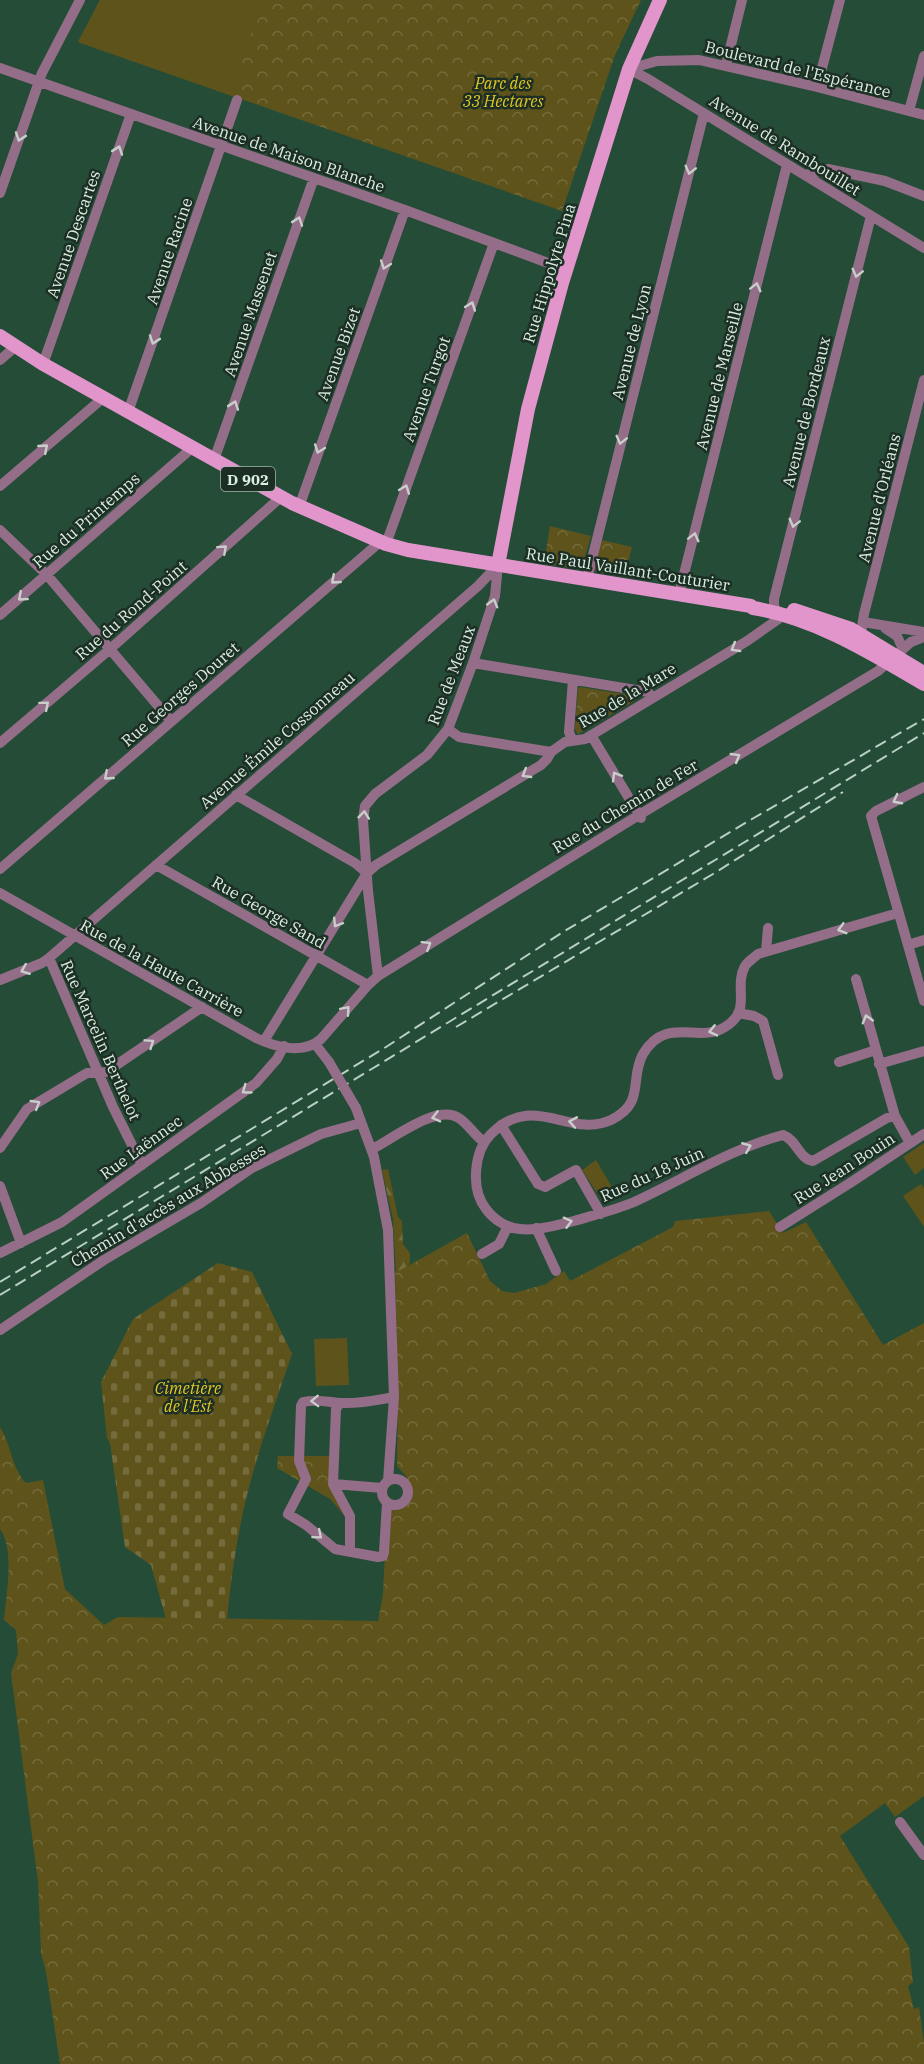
<svg xmlns="http://www.w3.org/2000/svg" width="924" height="2064" font-family="'IBM Plex Serif',serif">
<style>
.forest{fill:url(#forest-firs)}
.cemetery{fill:url(#cemetery-stones)}
.park{fill:url(#park-crowns)}
.pitch{fill:#5d531b}
.lines{fill:none;stroke-linecap:round;stroke-linejoin:round}
.minor{stroke:#946e88;stroke-width:10}
.major{stroke:#e295cb;stroke-width:14}
.rail{stroke:#b7d0c1;stroke-width:2;stroke-dasharray:12 6;stroke-linecap:butt}
.minor-bridge{stroke:#946e88;stroke-width:10}
.oneway{stroke:#c8cfcb}
.labels{text-anchor:middle;dominant-baseline:central;stroke-width:5;stroke-linejoin:round;paint-order:stroke}
.shield{fill:#1d2e24;stroke:#a1b5a8;stroke-width:1.5}
.shield-label{font-size:15px;font-weight:bold;fill:#d9efe1}
.street-label{font-size:16px;fill:#d9efe1;stroke:#1d2e24}
.park-label{font-size:16px;font-style:italic;fill:#e2c724;stroke:#1d2e24}
</style>
<defs>
<pattern id="forest-firs" width="22" height="20" patternUnits="userSpaceOnUse" patternTransform="scale(1.5)"><rect width="22" height="20" fill="#5d531b"/><path d="M5 1l3.5 6h-7zM16 11l3.5 6h-7z" fill="#746c3c"/></pattern>
<pattern id="cemetery-stones" width="16" height="16" patternUnits="userSpaceOnUse" patternTransform="scale(1.5)"><rect width="16" height="16" fill="#5d531b"/><path d="M2 7V4a2 2 0 0 1 4 0v3zM10 15v-3a2 2 0 0 1 4 0v3z" fill="#746c3c"/></pattern>
<pattern id="park-crowns" width="20" height="18" patternUnits="userSpaceOnUse" patternTransform="scale(1.5)"><rect width="20" height="18" fill="#5d531b"/><path d="M2 6a3 3 0 1 1 6 0M12 15a3 3 0 1 1 6 0" fill="none" stroke="#746c3c"/></pattern>
</defs>
<rect width="100%" height="100%" fill="#254c37"/>
<path class="forest" d="M388,1169L398,1217L402,1221L403,1244L410,1253V1261L403,1280L402,1384L393,1219L382,1170Z"/>
<path class="cemetery" d="M218,1263L252,1272L292,1354C276,1401 259,1447 247,1495C237,1536 231,1577 227,1619H166L151,1565L125,1547L110,1443L107,1438L101,1382L133,1319Z"/>
<path class="park" d="M100,0H641L615,55L562,211L78,42Z
M550,526L591,536L582,567L579,569L544,563Z
M602,540L632,547L624,577L597,572L594,569Z
M580,687L635,696L636,700L578,734L575,729L578,688Z
M769,1211L783,1233L806,1222L883,1345L924,1323V1796L895,1817L885,1803L840,1836L909,1947L913,1982L908,1986L914,2009L919,2007L924,2043V2064H60L46,1972L41,1953L38,1882L11,1673L18,1654L16,1630L4,1620C6,1596 15,1549 0,1529V1427C11,1444 12,1469 26,1483L43,1480L65,1589L104,1625L118,1617L378,1621L383,1594L387,1511L398,1509L409,1491L406,1476L397,1466L398,1393L395,1273L467,1233L490,1281L502,1291L514,1293L546,1284L564,1271L570,1281L673,1227L675,1221Z
M278,1456H331L344,1515L330,1499L277,1468Z"/>
<path class="pitch" d="M100,0H261L232,96L78,42Z
M924,1143V1168L915,1175L903,1157Z
M596,1160L612,1187V1189L599,1196L582,1170Z
M921,1184L924,1188V1227L903,1196Z
M347,1338L349,1385L316,1386L314,1339Z"/>
<g class="lines">
<path class="minor" d="M726,65L742,0
M0,68L405,210L567,270
M629,69L648,79L924,248
M629,69L657,61L699,60L817,87L924,115
M817,87L840,0
M909,111L924,56
M805,175L828,169L885,181L924,196
M0,193L42,73L80,0
M0,360L15,347
M43,364L131,114
M128,412L237,100
M214,460L314,178
M0,486L103,398
M299,507L405,210
M0,530L47,575L171,721
M386,544L494,243
M587,579L704,113
M679,594L787,165
M778,614L774,606V599L871,216
M0,615L192,448
M863,622L924,632
M885,628L897,636L903,649
M860,639L864,614L924,380
M473,663L648,692L652,698
M448,729L459,737L551,752
M591,735L641,818
M572,740L569,732L573,680
M0,743L109,650L281,497
M924,787L876,811L871,816L924,1001
M236,795L355,863L367,873
M156,865L368,985
M0,869L380,542
M0,893L256,1038C275,1047 303,1055 321,1039L368,985L378,976L639,815L878,671L911,642L924,637
M898,913L758,954C754,958 748,961 745,966C733,988 753,1010 725,1027C698,1044 666,1015 643,1054C629,1079 646,1103 611,1120C569,1139 534,1091 491,1134C474,1151 470,1189 486,1209C494,1220 507,1228 520,1229C537,1231 557,1225 574,1221C594,1215 615,1210 634,1202C684,1179 730,1149 783,1135C797,1140 799,1159 813,1161L887,1118L895,1116L910,1143
M908,945L924,940
M766,951L768,928
M49,958L113,1107L142,1165
M378,976L368,891L363,820L365,806L375,794L427,755L448,729L473,663L495,596L498,565
M856,979L895,1116
M0,980L42,963L49,958L478,586L498,565
M738,1013L754,1016L763,1021L778,1075
M264,1041L367,873L376,865L541,765L547,759L551,752L565,742L585,739L747,641L787,613
M315,1044L329,1062
M839,1062L876,1050
M879,1064L924,1051
M356,1108L374,1157L388,1230L394,1397L388,1481
M501,1125L538,1184L545,1187L576,1170L601,1214
M0,1148L27,1109L87,1073L106,1072L202,1007
M372,1149C391,1140 435,1105 457,1117C467,1122 474,1135 484,1142
M0,1186L21,1243
M780,1227L850,1183L924,1134
M536,1228L556,1271
M0,1253L62,1222L256,1083L277,1059L284,1046
M482,1254L499,1244L508,1226
M0,1330L104,1260L201,1203L252,1168L321,1134L361,1123
M340,1403L336,1409L333,1484L350,1516V1552
M382 1492a13 13 0 1 1 26 0a13 13 0 1 1-26 0Z
M333,1484L382,1488
M387,1503L384,1552L383,1556L378,1557L335,1549L306,1525L288,1514L306,1479L299,1461L301,1406L303,1402C316,1399 328,1402 341,1403C359,1404 377,1400 394,1397
M900,1822L924,1855"/>
<path class="major" d="M0,336L43,364L292,503L386,544L408,550L751,606L753,608C815,618 871,653 924,684
M498,565L528,409L562,283L629,69L660,0
M794,610L851,629L922,672"/>
<path class="rail" d="M456,1027L713,874L843,792
M0,1282L386,1047L563,932L752,819L924,719
M0,1295L924,733"/>
<path class="minor-bridge" d="M329,1062L356,1108"/>
</g>
<defs><path id="oneway-chevron" d="M-2-3.5L2.5 0L-2 3.5" fill="none" stroke-width="1.6" stroke-linecap="round" stroke-linejoin="round" transform="scale(1.5)"/></defs>
<g class="oneway">
<use href="#oneway-chevron" transform="translate(20 137) rotate(109)"/>
<use href="#oneway-chevron" transform="translate(118 150) rotate(-71)"/>
<use href="#oneway-chevron" transform="translate(690 170) rotate(104)"/>
<use href="#oneway-chevron" transform="translate(298 221) rotate(-71)"/>
<use href="#oneway-chevron" transform="translate(385 265) rotate(110)"/>
<use href="#oneway-chevron" transform="translate(857 273) rotate(104)"/>
<use href="#oneway-chevron" transform="translate(756 287) rotate(-76)"/>
<use href="#oneway-chevron" transform="translate(471 306) rotate(-70)"/>
<use href="#oneway-chevron" transform="translate(154 340) rotate(109)"/>
<use href="#oneway-chevron" transform="translate(234 405) rotate(-71)"/>
<use href="#oneway-chevron" transform="translate(621 440) rotate(104)"/>
<use href="#oneway-chevron" transform="translate(44 448) rotate(-41)"/>
<use href="#oneway-chevron" transform="translate(319 449) rotate(110)"/>
<use href="#oneway-chevron" transform="translate(405 489) rotate(-70)"/>
<use href="#oneway-chevron" transform="translate(794 523) rotate(104)"/>
<use href="#oneway-chevron" transform="translate(694 537) rotate(-76)"/>
<use href="#oneway-chevron" transform="translate(223 549) rotate(-42)"/>
<use href="#oneway-chevron" transform="translate(335 580) rotate(139)"/>
<use href="#oneway-chevron" transform="translate(22 597) rotate(139)"/>
<use href="#oneway-chevron" transform="translate(493 603) rotate(-74)"/>
<use href="#oneway-chevron" transform="translate(735 648) rotate(149)"/>
<use href="#oneway-chevron" transform="translate(45 705) rotate(-40)"/>
<use href="#oneway-chevron" transform="translate(736 757) rotate(-31)"/>
<use href="#oneway-chevron" transform="translate(526 774) rotate(149)"/>
<use href="#oneway-chevron" transform="translate(108 776) rotate(139)"/>
<use href="#oneway-chevron" transform="translate(616 776) rotate(-121)"/>
<use href="#oneway-chevron" transform="translate(897 800) rotate(152)"/>
<use href="#oneway-chevron" transform="translate(364 815) rotate(-84)"/>
<use href="#oneway-chevron" transform="translate(337 923) rotate(122)"/>
<use href="#oneway-chevron" transform="translate(842 929) rotate(164)"/>
<use href="#oneway-chevron" transform="translate(427 945) rotate(-32)"/>
<use href="#oneway-chevron" transform="translate(25 970) rotate(158)"/>
<use href="#oneway-chevron" transform="translate(346 1010) rotate(-49)"/>
<use href="#oneway-chevron" transform="translate(867 1019) rotate(-106)"/>
<use href="#oneway-chevron" transform="translate(713 1031) rotate(167)"/>
<use href="#oneway-chevron" transform="translate(150 1043) rotate(-34)"/>
<use href="#oneway-chevron" transform="translate(246 1090) rotate(144)"/>
<use href="#oneway-chevron" transform="translate(36 1104) rotate(-31)"/>
<use href="#oneway-chevron" transform="translate(436 1117) rotate(166)"/>
<use href="#oneway-chevron" transform="translate(573 1122) rotate(-170)"/>
<use href="#oneway-chevron" transform="translate(747 1147) rotate(-22)"/>
<use href="#oneway-chevron" transform="translate(568 1222) rotate(-15)"/>
<use href="#oneway-chevron" transform="translate(315 1401) rotate(178)"/>
<use href="#oneway-chevron" transform="translate(318 1535) rotate(40)"/>
</g>
<g class="labels">
<rect class="shield" x="221" y="467" width="54" height="24" rx="4.5"/>
<g class="shield-label">
<text x="248" y="479">D 902</text>
</g>
<g class="street-label">
<text transform="translate(798 69) rotate(14)">Boulevard de l'Espérance</text>
<text transform="translate(785 145) rotate(32)">Avenue de Rambouillet</text>
<text transform="translate(289 154) rotate(19)">Avenue de Maison Blanche</text>
<text transform="translate(73 234) rotate(-71)">Avenue Descartes</text>
<text transform="translate(169 251) rotate(-71)">Avenue Racine</text>
<text transform="translate(549 273) rotate(-73)">Rue Hippolyte Pina</text>
<text transform="translate(250 314) rotate(-71)">Avenue Massenet</text>
<text transform="translate(631 342) rotate(-76)">Avenue de Lyon</text>
<text transform="translate(338 354) rotate(-70)">Avenue Bizet</text>
<text transform="translate(719 376) rotate(-76)">Avenue de Marseille</text>
<text transform="translate(426 389) rotate(-70)">Avenue Turgot</text>
<text transform="translate(806 412) rotate(-76)">Avenue de Bordeaux</text>
<text transform="translate(879 498) rotate(-76)">Avenue d'Orléans</text>
<text transform="translate(86 520) rotate(-41)">Rue du Printemps</text>
<text transform="translate(628 569) rotate(9)">Rue Paul Vaillant-Couturier</text>
<text transform="translate(131 610) rotate(-41)">Rue du Rond-Point</text>
<text transform="translate(451 675) rotate(-69)">Rue de Meaux</text>
<text transform="translate(180 694) rotate(-41)">Rue Georges Douret</text>
<text transform="translate(627 695) rotate(-31)">Rue de la Mare</text>
<text transform="translate(277 740) rotate(-41)">Avenue Émile Cossonneau</text>
<text transform="translate(625 806) rotate(-31)">Rue du Chemin de Fer</text>
<text transform="translate(269 912) rotate(30)">Rue George Sand</text>
<text transform="translate(162 968) rotate(29)">Rue de la Haute Carrière</text>
<text transform="translate(101 1040) rotate(66)">Rue Marcelin Berthelot</text>
<text transform="translate(141 1147) rotate(-36)">Rue Laënnec</text>
<text transform="translate(844 1168) rotate(-33)">Rue Jean Bouin</text>
<text transform="translate(652 1174) rotate(-24)">Rue du 18 Juin</text>
<text transform="translate(168 1205) rotate(-31)">Chemin d'accès aux Abbesses</text>
</g>
<g class="park-label">
<text x="503" y="83">Parc des<tspan x="503" dy="18">33 Hectares</tspan></text>
<text x="188" y="1388">Cimetière<tspan x="188" dy="18">de l'Est</tspan></text>
</g>
</g>
</svg>
